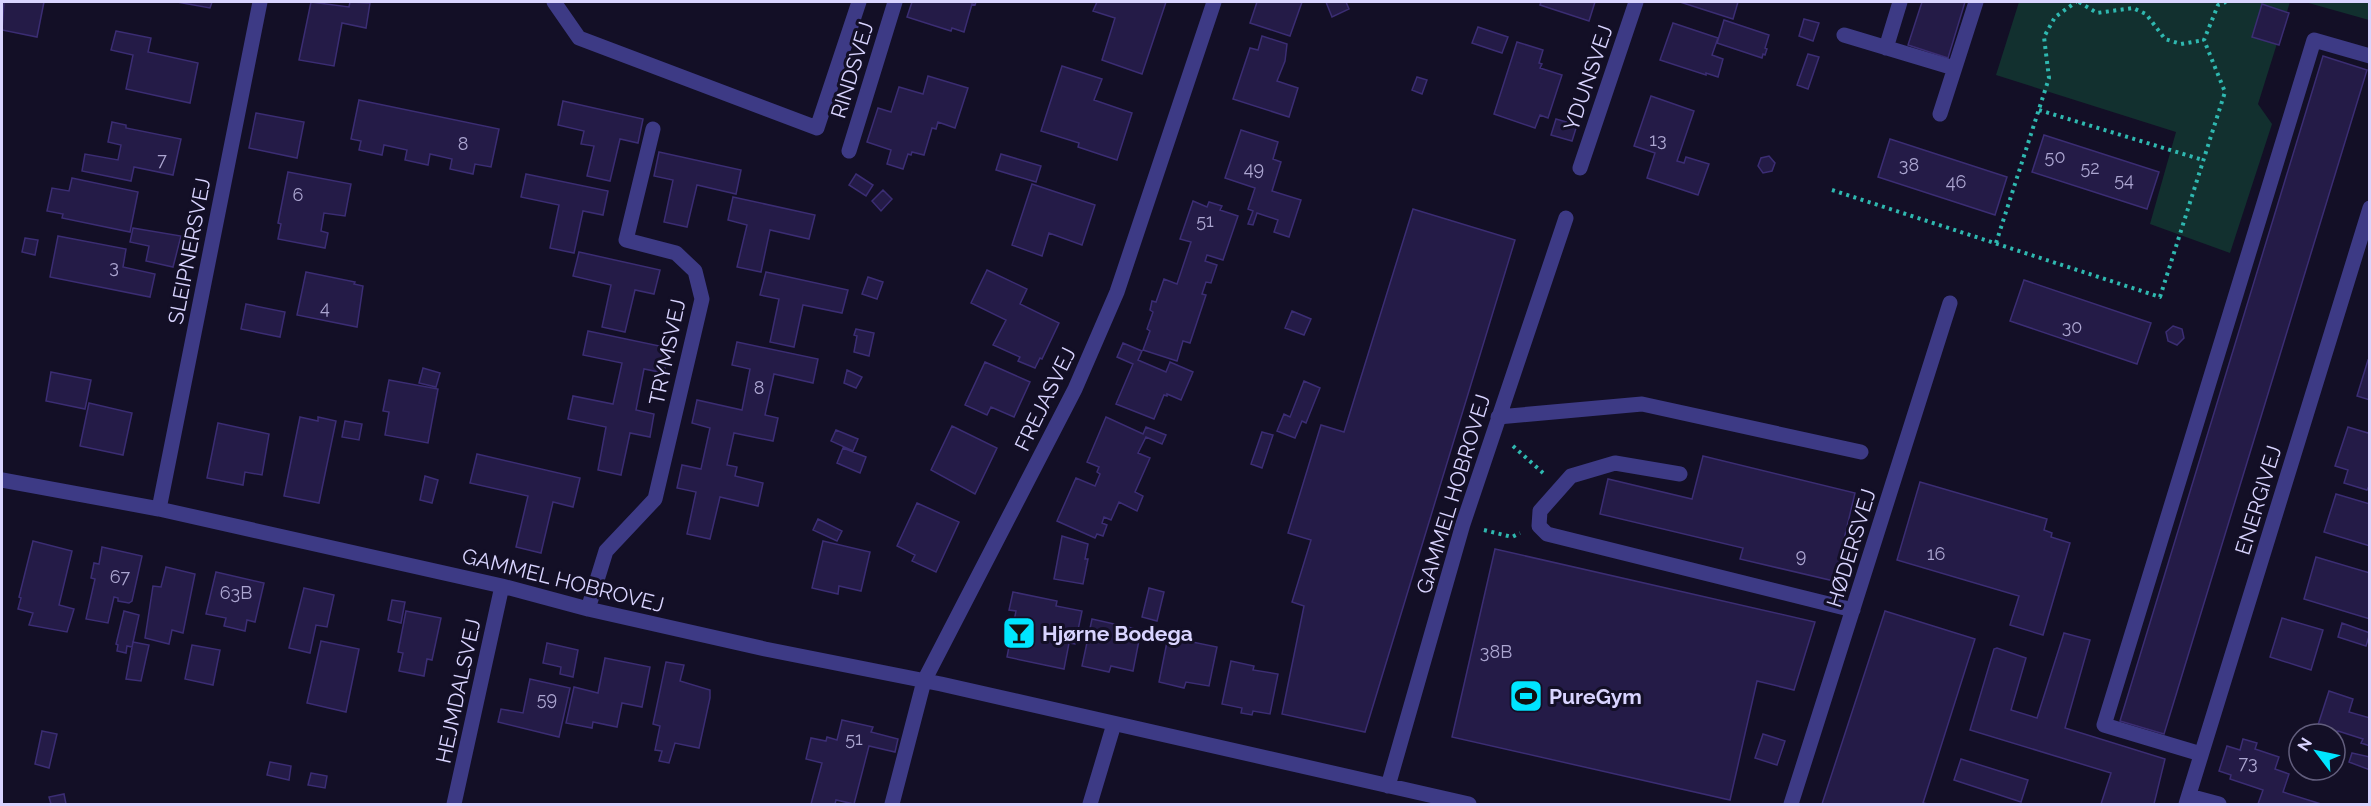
<svg xmlns="http://www.w3.org/2000/svg" width="2371" height="806" font-family="Raleway,sans-serif">
<style>
.green{fill:#12302f}
.building{fill:#241b47;stroke:#3b2d73;stroke-width:1.5}
.lines{fill:none;stroke-linecap:round;stroke-linejoin:round}
.path{stroke:#2fb8b0;stroke-width:4;stroke-dasharray:3 4.5;stroke-linecap:butt}
.minor{stroke:#3d3a85;stroke-width:15}
.labels{text-anchor:middle;dominant-baseline:central;stroke-width:6;stroke-linejoin:round;paint-order:stroke}
.number-label{font-size:18px;fill:#aca6d1}
.street-label{font-size:21px;fill:#d9d4ff;stroke:#130f26}
.poi-label{font-size:21px;font-weight:bold;fill:#d9d4ff;stroke:#130f26;text-anchor:start}
</style>
<rect width="100%" height="100%" fill="#130f26"/>
<path class="green" d="M2019,2H2290L2258,104L2272,124L2230,253L2150,224L2176,132L1996,75Z
M2305,2H2369V20Z"/>
<path class="building" d="M4,2H44L37,37L2,30Z
M177,2H212L210,8Z
M311,2L349,7L350,2L370,3L366,28L342,23L334,66L299,60Z
M912,2H976L975,5L972,4L964,32L952,28L951,31L907,17Z
M1097,2H1166L1142,74L1102,60L1115,18L1093,11Z
M1257,2H1302L1290,36L1250,23Z
M1326,2H1346L1349,9L1332,17Z
M1541,2H1595L1589,21L1540,5Z
M1680,2H1738L1733,19Z
M1922,2H1965L1948,58L1908,45Z
M2262,4L2289,13L2279,45L2252,37Z
M1804,19L1819,23L1813,41L1799,36Z
M1724,20L1769,35L1765,48L1767,49L1765,55L1763,54L1762,58L1717,43Z
M1673,23L1718,38L1712,55L1723,59L1718,77L1706,73V75L1660,60Z
M1478,27L1508,37L1502,53L1472,43Z
M116,31L151,38L148,52L198,63L190,103L126,89L133,55L111,50Z
M1262,36L1287,44L1285,61L1277,81L1298,88L1289,117L1233,99L1250,48L1258,50Z
M1517,42L1543,50L1539,63L1542,64L1540,68L1562,75L1548,118L1540,115L1535,128L1494,114Z
M1808,54L1819,57L1808,89L1797,85Z
M2323,56L2367,70L2164,734L2120,721Z
M1062,66L1102,79L1094,100L1132,113L1117,160L1078,147L1079,143L1041,131Z
M928,76L968,88L955,128L938,122L936,129L932,128L924,155L912,152L911,155L908,154L903,169L887,164L891,150L867,142L878,108L891,112L899,87L923,94Z
M1417,77L1427,80L1422,94L1412,90Z
M1651,96L1694,111L1677,161L1684,163L1686,157L1709,164L1698,195L1647,178L1655,153L1634,146Z
M359,100L499,129L491,167L475,164L473,174L450,169L452,159L430,154L428,165L405,160L407,150L384,145L382,155L359,150L361,141L351,139Z
M563,101L643,119L638,143L620,139L610,181L587,176L594,146L581,144L584,131L558,125Z
M256,113L304,122L297,158L249,148Z
M1556,119L1577,125L1572,141L1551,135Z
M112,122L126,125V128L181,139L173,175L134,167L131,181L82,171L85,154L118,160L121,145L108,142Z
M1241,130L1278,142L1273,159L1281,162L1272,191L1301,200L1289,237L1274,232L1278,220L1257,213L1253,225L1248,224L1253,211L1248,209L1255,188L1225,178Z
M2044,135L2159,172L2147,209L2032,172Z
M1890,139L2007,177L1995,215L1878,177Z
M659,152L741,170L736,194L697,185L687,227L664,222L673,180L654,176Z
M1001,154L1041,166L1036,182L996,170Z
M1769,156L1775,163L1772,171L1763,173L1758,166L1761,158Z
M288,172L351,184L345,216L324,213L321,231L328,233L325,248L278,239L281,224L278,223Z
M526,174L608,191L603,215L583,211L574,253L550,248L559,205L521,197Z
M856,174L873,185L866,196L849,185Z
M72,178L138,192L130,232L62,218L63,214L47,211L52,188L69,191Z
M1032,184L1095,205L1082,245L1049,233L1042,256L1012,245Z
M883,190L892,199L881,211L872,201Z
M733,197L815,215L809,239L770,230L761,272L737,267L747,225L728,220Z
M1193,201L1207,207L1209,202L1222,206L1220,210L1238,216L1223,260L1207,255L1205,261L1217,265L1211,283L1206,282L1202,294L1206,295L1190,343L1183,341L1177,361L1143,350L1150,331L1147,329L1153,312L1150,310L1152,301L1156,302L1164,279L1177,284L1191,242L1180,239Z
M1413,209L1515,240L1365,732L1282,714L1304,606L1292,602L1311,540L1288,533L1321,425L1344,432Z
M133,228L181,236L173,267L146,261L149,246L130,242Z
M58,236L126,249L123,267L155,274L150,297L50,277Z
M25,238L38,240L35,255L22,252Z
M579,252L660,270L654,294L635,290L625,332L602,327L611,285L573,276Z
M987,270L1027,289L1020,304L1059,323L1042,359L1040,358L1035,368L1018,361L1020,357L993,345L1006,320L971,303Z
M306,272L355,282L354,284L363,286L357,327L297,315Z
M766,272L848,290L842,313L803,305L794,347L770,342L779,299L760,295Z
M868,277L883,282L877,299L862,294Z
M2024,280L2151,323L2137,364L2010,321Z
M246,304L285,312L280,337L241,329Z
M1292,311L1311,319L1304,335L1285,328Z
M2173,326L2182,329L2184,338L2177,345L2168,341L2166,332Z
M856,329L874,333L869,356L854,352L857,336L854,335Z
M588,331L669,348L664,373L644,369L636,410L654,414L650,437L630,433L621,475L598,470L606,427L568,419L573,396L613,404L622,363L583,355Z
M737,342L818,359L813,383L774,374L765,415L778,418L773,441L734,433L727,465L737,467L735,476L763,483L758,506L720,497L710,539L687,534L696,492L677,488L682,465L701,469L710,428L692,423L697,400L742,410L750,369L732,365Z
M1123,343L1142,351L1138,360L1166,372L1170,362L1193,372L1181,400L1167,394V396L1164,395L1154,419L1116,404L1133,364L1117,357Z
M2368,360H2370V400L2357,396Z
M985,362L1030,382L1014,417L991,407L987,415L965,405Z
M423,368L440,373L436,387L419,383Z
M847,370L862,377L856,388L844,383Z
M51,372L91,380L85,409L46,401Z
M389,380L438,389L428,443L385,435L389,412L383,411Z
M1304,381L1320,388L1306,423L1302,421L1295,438L1277,431L1284,414L1290,417Z
M89,403L132,413L123,455L80,446Z
M300,417L318,421V417L336,421L319,503L284,496Z
M1106,417L1143,434L1146,427L1166,435L1162,444L1146,437L1138,453L1150,458L1135,492L1143,496L1137,511L1119,502L1111,520L1104,517L1102,523L1107,525L1103,536L1097,534L1095,538L1057,521L1076,478L1095,486L1100,474L1097,472L1099,467L1087,462Z
M345,421L362,424L359,440L342,437Z
M218,423L269,434L262,475L245,472L243,485L207,478Z
M952,426L997,448L975,494L931,470Z
M2348,427L2368,433L2370,429V484L2367,490L2344,483L2348,470L2335,466Z
M836,430L858,439L853,451L831,441Z
M1262,432L1273,435L1262,468L1251,464Z
M843,448L866,457L860,473L837,463Z
M477,454L580,478L573,507L553,502L541,553L516,547L528,496L470,483Z
M1703,456L1855,493L1834,581L1740,559L1743,548L1600,514L1608,479L1692,499Z
M425,476L438,480L432,503L420,500Z
M1920,482L2047,519L2044,530L2052,533L2051,537L2070,543L2043,635L2010,625L2019,596L1897,560Z
M2336,494L2370,504V546L2324,532Z
M917,503L959,522L936,572L912,561L915,555L897,546Z
M818,519L842,531L837,541L813,530Z
M1062,536L1088,544L1085,559H1088L1083,584L1054,579Z
M33,541L72,551L59,605L74,609L67,632L29,625L33,613L18,609L21,598L19,597Z
M823,541L870,552L861,591L839,586L838,594L812,588Z
M102,547L142,556L132,601L129,603L118,601V598L114,597L108,623L86,619L95,579L91,578L94,563L99,564Z
M1495,549L1815,622L1794,690L1757,681L1730,800L1452,737Z
M2316,557L2370,573V619L2304,599Z
M166,567L195,574L183,633L172,630L169,644L145,638L153,586L161,587Z
M216,572L264,583L255,622L247,620L245,631L224,626L226,618L206,614Z
M304,588L334,595L327,627L316,625L310,653L289,648Z
M1149,588L1164,592L1157,621L1142,617Z
M1013,592L1057,601L1056,606L1082,611L1075,644L1069,643L1064,669L1007,657L1016,611L1009,610Z
M392,600L405,602L401,623L388,620Z
M124,611L139,615L132,647L127,646L126,653L117,651L118,645L116,644Z
M406,611L441,618L432,660L427,659L424,676L399,671L403,653L398,652Z
M1885,611L1975,639L1923,803L1928,804H1822Z
M2282,618L2323,630L2311,670L2270,657Z
M1092,619L1141,630L1133,671L1111,666L1109,672L1082,666Z
M2342,623L2370,633L2366,646L2338,637Z
M2064,633L2090,640L2065,728L2165,759L2154,804H2101L2111,773L1970,730L1994,649L1997,648L2026,658L2011,710L2037,718Z
M1168,637L1217,647L1209,686L1186,682L1184,688L1159,682Z
M321,641L359,649L346,712L307,703Z
M133,642L149,645L141,681L126,679Z
M547,643L578,650L573,677L560,674L561,667L543,663Z
M192,645L220,650L213,685L185,679Z
M605,658L650,667L642,707L622,703L617,727L593,722L592,728L566,723L574,687L598,693Z
M1231,661L1254,666L1253,670L1278,674L1270,714L1253,711L1252,715L1241,713L1242,708L1222,704Z
M666,662L684,665L680,681L710,690V698L699,748L675,743L669,763L659,761L662,751L655,750L660,726L653,724Z
M530,679L570,688L559,737L498,722L501,709L523,713Z
M2329,691L2353,699L2349,712L2370,718V746L2361,743L2363,739L2338,731L2335,741V734H2320L2323,726L2318,725Z
M842,720L873,727L871,732L898,739L895,752L869,746L854,804L836,800L835,804H811L822,763L806,759L811,738L826,741L827,737L837,740Z
M42,731L57,734L49,768L35,764Z
M1763,734L1785,741L1777,765L1755,758Z
M2243,739L2257,743L2255,749L2279,757L2275,769L2289,774L2283,792L2321,804H2258L2263,790L2230,779L2231,775L2219,771L2227,746L2240,750Z
M2352,753L2370,757V770L2349,762Z
M1961,759L2028,780L2021,802L1954,780Z
M270,762L291,766L289,780L267,775Z
M311,773L327,776L325,788L308,785Z
M64,794L66,804H51L49,797Z"/>
<g class="lines">
<path class="path" d="M2079,2L2097,13L2133,8L2146,14L2165,39L2181,44L2204,40
M2039,110L2203,160
M1832,190L2160,297L2225,92L2204,40L2218,5L2226,2
M1996,243L2049,78L2044,37L2055,17L2076,2
M1513,446L1543,473
M1484,530L1512,537L1520,533"/>
<path class="minor" d="M554,2L579,38L817,128L859,2
M1844,35L1954,68
M1886,48L1900,2
M1940,114L1976,2
M849,151L895,2
M1580,168L1636,2
M1498,417L1642,404L1861,452
M1680,474L1615,463L1571,476L1540,511L1539,526L1547,534L1853,610
M2,480L159,509L502,586L588,609L765,649L941,684L1469,804
M159,509L260,2
M588,609L606,551L655,499L702,299L695,271L676,253L626,240L653,129
M2201,754L2104,725L2314,40L2370,56
M1388,786L1463,524L1566,218
M2189,796L2219,804
M454,804L502,586
M892,804L924,681L1075,389L1117,292L1214,2
M1090,804L1114,724
M1791,804L1950,303
M2186,804L2370,208"/>
</g>
<defs>
<g id="bar-square" transform="scale(1.725)"><rect x="-9" y="-9" width="18" height="18" rx="4" fill="#00e5ff" stroke="#130f26"/><path d="M-6-5H6L.8 .8V4.5H3.5V6h-7V4.5H-.8V.8Z" fill="#111"/></g>
<g id="stadium-square" transform="scale(1.725)"><rect x="-9" y="-9" width="18" height="18" rx="4" fill="#00e5ff" stroke="#130f26"/><path d="M0-5a6.5 5 0 1 0 0 10a6.5 5 0 1 0 0-10ZM-3.5-1.8h7v3.6h-7Z" fill="#111"/></g>
</defs>
<g fill-rule="evenodd">
<use href="#bar-square" x="1019" y="633"/>
<use href="#stadium-square" x="1526" y="696"/>
</g>
<g class="labels">
<g class="number-label">
<text x="1658" y="139">13</text>
<text x="463" y="143">8</text>
<text x="2055" y="156">50</text>
<text x="162" y="159">7</text>
<text x="1909" y="164">38</text>
<text x="2090" y="167">52</text>
<text x="1254" y="168">49</text>
<text x="2124" y="179">54</text>
<text x="1956" y="181">46</text>
<text x="298" y="194">6</text>
<text x="1205" y="220">51</text>
<text x="114" y="266">3</text>
<text x="325" y="307">4</text>
<text x="2072" y="326">30</text>
<text x="759" y="387">8</text>
<text x="1936" y="553">16</text>
<text x="1801" y="555">9</text>
<text x="120" y="576">67</text>
<text x="236" y="592">63B</text>
<text x="1496" y="651">38B</text>
<text x="547" y="698">59</text>
<text x="854" y="738">51</text>
<text x="2248" y="762">73</text>
</g>
<g class="street-label">
<text transform="translate(852 70) rotate(-73)">RINDSVEJ</text>
<text transform="translate(1588 78) rotate(-71)">YDUNSVEJ</text>
<text transform="translate(189 251) rotate(-79)">SLEIPNERSVEJ</text>
<text transform="translate(667 352) rotate(-78)">TRYMSVEJ</text>
<text transform="translate(1045 399) rotate(-64)">FREJASVEJ</text>
<text transform="translate(1453 494) rotate(-73)">GAMMEL HOBROVEJ</text>
<text transform="translate(2258 500) rotate(-73)">ENERGIVEJ</text>
<text transform="translate(1851 548) rotate(-73)">HØDERSVEJ</text>
<text transform="translate(563 580) rotate(14)">GAMMEL HOBROVEJ</text>
<text transform="translate(458 691) rotate(-78)">HEJMDALSVEJ</text>
</g>
<g class="poi-label">
<text x="1042" y="633">Hjørne Bodega</text>
<text x="1549" y="696">PureGym</text>
</g>
</g>
<rect width="2371" height="806" fill="none" stroke="#d9d4ff" stroke-width="6"/>
<g transform="translate(2317 752) rotate(302)"><circle r="28" fill="#130f26" stroke="#625e7d" stroke-width="1.5"/>
<path d="M0-4.5L10 22L0 15L-10 22Z" fill="#00e5ff"/>
<text y="-9" font-size="16" font-weight="bold" text-anchor="middle" fill="#d9d4ff">N</text>
</g>
</svg>
